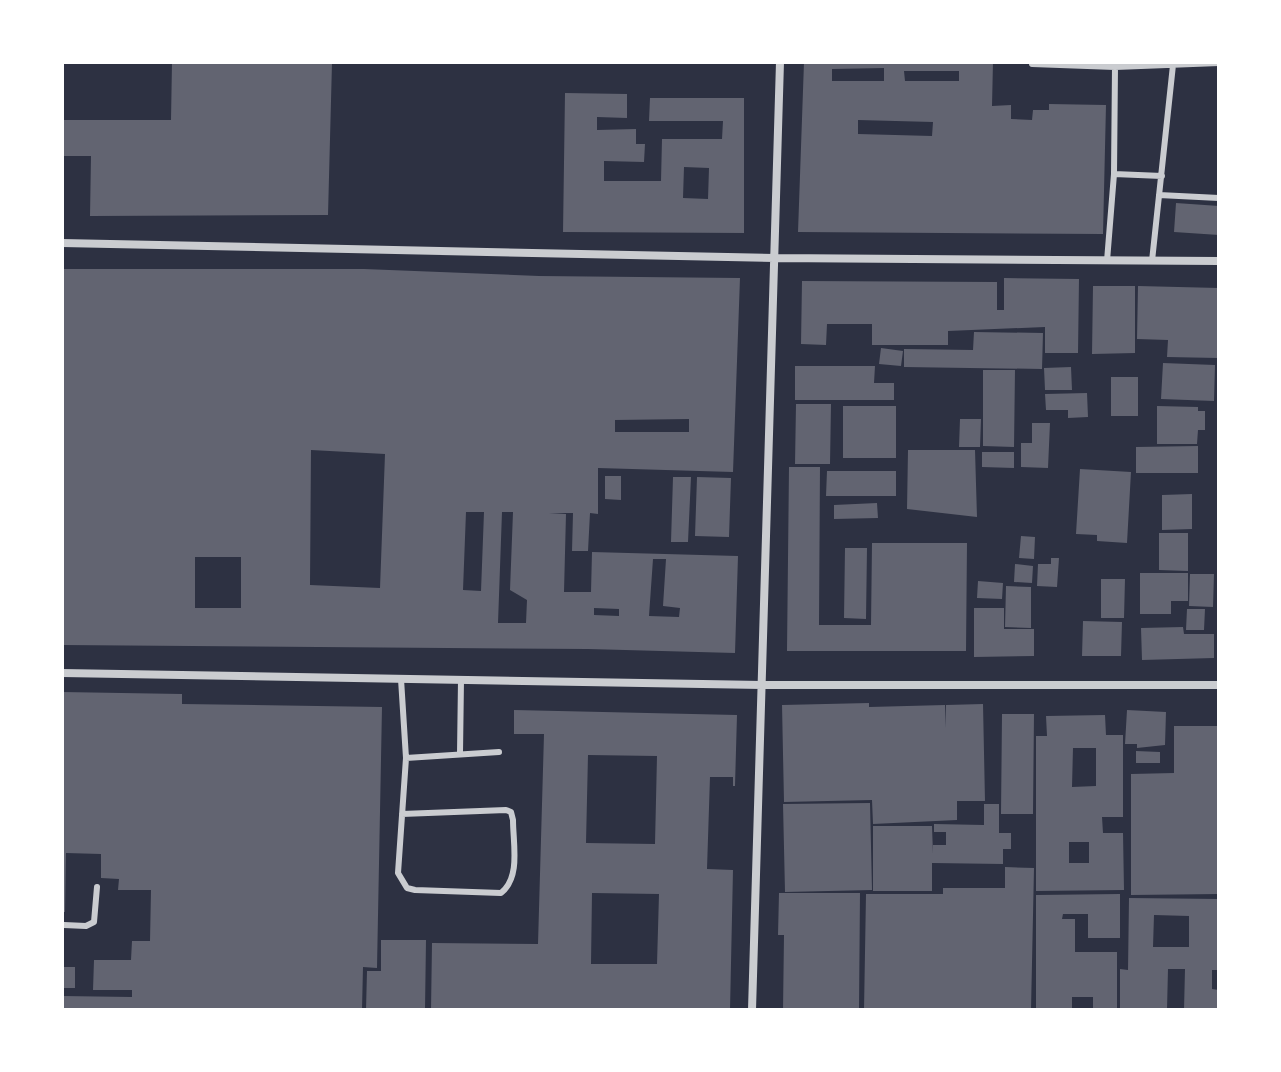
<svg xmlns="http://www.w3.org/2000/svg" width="1281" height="1072" font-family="'IBM Plex Serif',serif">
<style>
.building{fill:#626471;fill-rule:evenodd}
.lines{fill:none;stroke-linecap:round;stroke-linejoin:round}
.service{stroke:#caccd0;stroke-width:6}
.minor{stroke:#caccd0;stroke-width:8}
</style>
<rect width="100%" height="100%" fill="#2d3142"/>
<path class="building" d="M172,62L332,63L328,215L90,216L91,156H62V120H171Z
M804,62H993L992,106L1011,105V119L1032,120L1033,110H1049V104L1106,105L1103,234L798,232ZM884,68V81H832V69ZM904,71H959V81H905ZM858,120L933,122L932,136L858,134Z
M565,93L627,94V118L597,117V130L636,129V144H645L644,162L604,161V181H661L662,139H722L723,121H649L650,98H744V233L563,232ZM684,167L709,168L708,199L683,198Z
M1176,203L1219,206V235L1174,232Z
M62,269H364L539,276L740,278L733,472L598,468V514L590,513L588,551H572L573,513H549L566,514L564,592H591L592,552L738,556L735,653L588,649L62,645ZM689,419V432H615V420ZM311,450L385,454L380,588L310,585ZM466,512H484L481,591L463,590ZM502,512H513L510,590L527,600L526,623H498ZM195,557H241V608H195ZM653,559H666L663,606L680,608L679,617L649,616ZM594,608L619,609V616L594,615Z
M1004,278L1079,279L1078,353H1045V327L948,331V345H872V324H827L826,345L801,344L802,281L997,282V310H1004Z
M1093,286H1135V353L1092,354Z
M1138,286L1219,288L1218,358L1167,357L1168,340L1137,339Z
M974,332L1043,333L1042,369L904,367V349L973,350Z
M881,348L903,351L901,366L879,364Z
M1163,363L1215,365L1214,401L1161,399Z
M795,366H875L874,383H894V400H795Z
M1071,367L1072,390H1045L1044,368Z
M983,370H1015L1014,447L983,446Z
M1111,377H1138V416H1111Z
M1087,393L1088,417L1068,418V410H1046L1045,394Z
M796,404H831L830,464H795Z
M843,406H896V458H843Z
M1157,406L1198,407V411H1205V430H1198L1197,444H1157Z
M960,419H981L980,447H959Z
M1032,423H1050L1048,468L1021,467V443H1032Z
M1198,446V473H1136V447Z
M908,450H975L977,517L907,509Z
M982,452H1014V468L982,467Z
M789,467H820L819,625H871L872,543H967L966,651H787Z
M1080,469L1131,472L1127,543L1097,541V535L1076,534Z
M827,471H896V496H826Z
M605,476H621V500L605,499Z
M673,477H691L688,542H671Z
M697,477L731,478L729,537L695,536Z
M1192,494V529L1162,530V495Z
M877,503L878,518L834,519V505Z
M1159,533H1188V571L1159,570Z
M1021,536L1035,537L1034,559L1019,558Z
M845,548H867L866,619L844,618Z
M1051,558H1059L1057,587L1037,586L1038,564H1051Z
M1015,564L1033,566L1032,583L1014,582Z
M1140,573H1188V601H1171V614H1140Z
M1190,574H1214L1213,607L1189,606Z
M1101,579H1125L1124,618H1101Z
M978,581L1003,583L1002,599L977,598Z
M1006,586L1031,587V628L1005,627Z
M974,608H1004V629H1034V656L974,657Z
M1187,609H1205L1204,630H1186Z
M1083,621L1122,622L1121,656H1082Z
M1183,627L1184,634H1214V658L1142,660L1141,628Z
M62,692L182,694V704L382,707L377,968L363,967L362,1010H62V996L132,997V990H93L94,960H131L132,941H150L151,890H118L119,879L101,878V854L66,853L65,912H62Z
M869,703V707L945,705V728L946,705L983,704L985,801H957V820L873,824L872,800L784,802L782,705Z
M514,710L737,715L735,786H733V777H710L707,869L733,870L730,1010H431L432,943L538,944L544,734H514ZM588,755L657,756L655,844L586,843ZM592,893L659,894L657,964H591Z
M1127,710L1166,712L1165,745L1137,748V744H1125Z
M1002,714H1034L1033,814H1001Z
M1105,715L1106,735H1123V817H1102L1103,833H1123L1124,890L1036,891V736H1047L1046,716ZM1073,748H1096V786L1072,787ZM1069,842H1089V863H1069Z
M1174,726H1219V894L1131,895V774L1174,773Z
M1136,751L1160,752V763H1136Z
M870,803L872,890L785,892L783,804Z
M984,804H999V833H1011V849H1003V864L932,863V891H873V826H932L933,854V845H946V832H934V824L984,825Z
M1005,867L1034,868L1031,1010H864L866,894H943V888H1005Z
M779,893H860L859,1010H783L784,935H778Z
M1120,894V938H1088V914H1063L1062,919H1075V952H1117V1010H1093V997H1072V1010H1036V895Z
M1129,898L1219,899V970H1212V989L1219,990V1010H1184L1185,969H1168L1167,1010H1120V969L1128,970ZM1154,915L1189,916V947H1153Z
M381,940H426L425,1010H366L367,971H381Z
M62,967H75V988H62Z"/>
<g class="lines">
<path class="service" d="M1032,64L1115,67L1219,63
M1114,174L1162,176
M1159,195L1219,198
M1107,261L1114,174L1115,67
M1152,261L1173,65
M401,679L406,758L398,873L407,888L415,890L501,893C521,877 513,844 513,820L511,812L506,810L402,814
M460,753L461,680
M406,758L499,752
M64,925L86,926L94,922L97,887"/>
<path class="minor" d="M62,243L774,258L1219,261
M62,673L762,685H1219
M752,1010L780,62"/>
</g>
<rect width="1281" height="1072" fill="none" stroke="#ffffff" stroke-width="128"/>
</svg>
